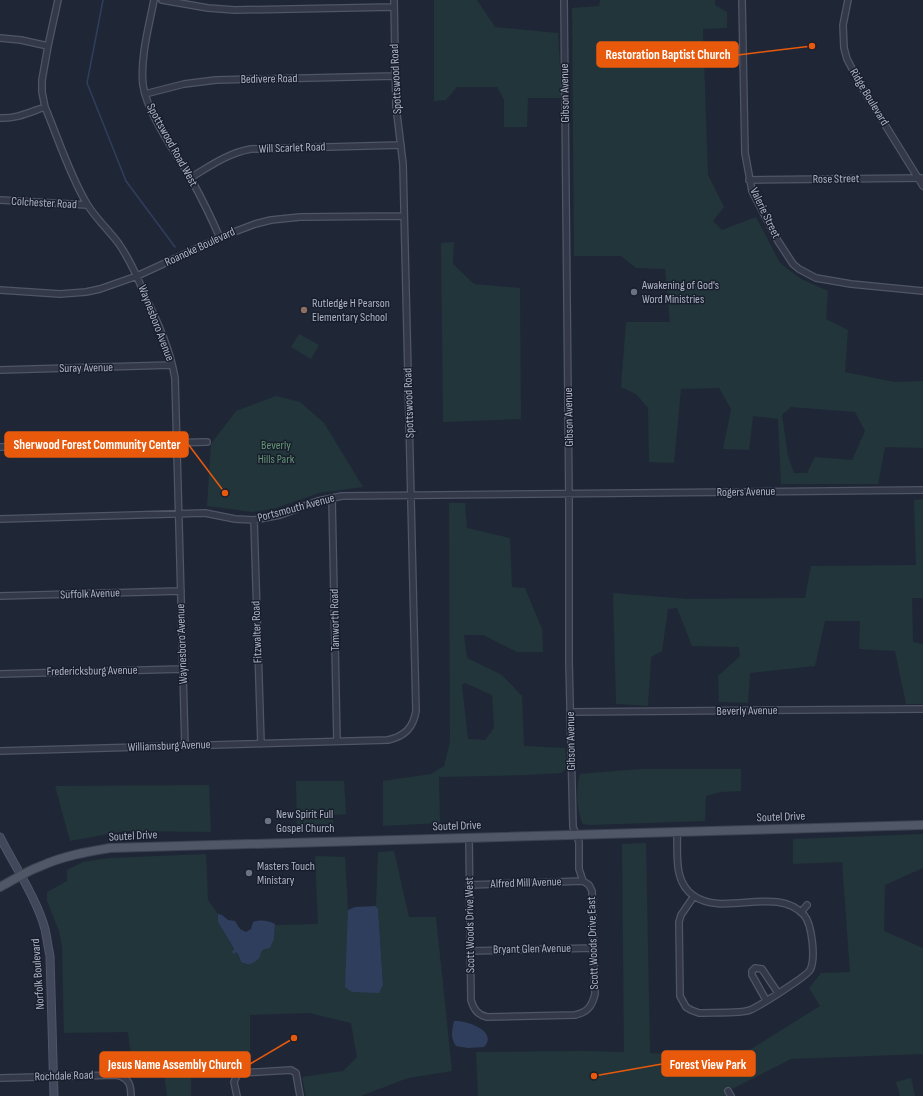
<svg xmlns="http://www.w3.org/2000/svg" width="923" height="1096" font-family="'Sofia Sans Condensed',sans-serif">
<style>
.green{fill:#22353a;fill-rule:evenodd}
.water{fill:#303e5d}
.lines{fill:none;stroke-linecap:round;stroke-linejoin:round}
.stream{stroke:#303e5d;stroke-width:1.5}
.street-casing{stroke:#505666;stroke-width:8}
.secondary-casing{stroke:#505666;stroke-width:9}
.primary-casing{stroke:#3c4251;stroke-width:10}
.street{stroke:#333948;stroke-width:5.5}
.secondary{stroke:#41485b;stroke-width:7}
.primary{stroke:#505868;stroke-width:8}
.worship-dot{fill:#6b7280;stroke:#181e2c;stroke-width:1.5}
.education-dot{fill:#8d6e63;stroke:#181e2c;stroke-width:1.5}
.labels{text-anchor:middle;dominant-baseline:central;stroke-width:3;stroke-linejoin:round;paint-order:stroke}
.street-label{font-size:12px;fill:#adb3c5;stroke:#181e2c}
.poi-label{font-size:12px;fill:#adb3c5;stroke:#181e2c;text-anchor:start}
.park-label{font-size:12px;fill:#649675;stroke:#181e2c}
.leader{fill:none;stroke:#e8590c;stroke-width:1.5}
.callout-dot{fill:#e8590c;stroke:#181e2c;stroke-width:1.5}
.callout{fill:#e8590c;stroke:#e8590c;stroke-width:1.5}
.callout-label{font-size:13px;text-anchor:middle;font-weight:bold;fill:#fff}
</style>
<rect width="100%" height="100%" fill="#1f2737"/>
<path class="green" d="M434,0H477L495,27L558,33L562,98H528L527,127H504V100L497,87H457L446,100L434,101Z
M600,0H715V5L727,12V28L703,29L708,175L724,207L713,221L722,230L756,217L780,263L801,279L828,291L826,319L848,330L845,372L895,382L923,381V448L885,447L878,484H781L778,419L753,416L749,450L723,449L731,409L719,388L681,389L674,463L649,462L648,408L636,394L621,387L626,322H670L665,269L636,268L621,256H574L572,8L599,6ZM791,407L855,412L865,431L852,460L815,457L807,473H794L788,456L782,415Z
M454,242L453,264L474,284L520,288L521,419L443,422L441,243Z
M299,334L319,345L311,359L291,347Z
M276,396L300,402L324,423L363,487L319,493L276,508L253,512L207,506L211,444L236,411Z
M923,499V598H912L913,642L923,644V704H906L895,651L859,649L860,621H825L815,666L750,673L748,703L719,702L718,676L740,656L739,647L692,646L677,608L668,609L662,651L651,657L648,706L616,704L613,593L688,599L805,598L811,566L916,565L914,500Z
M449,503H465L467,528L510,538L512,587L525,588L542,629L543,652H517L483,635H464L467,658L502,675L522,696L524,746L565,748L567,768L561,773L528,775L439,777L440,823L383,826V781L431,774L444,766L450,742ZM465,683L492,695L494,728L485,740L468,739L462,685Z
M640,769H741V791L721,792L706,796L705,821L590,825L583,824C576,810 576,789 580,774Z
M296,781H344L346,814L333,815V831L297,832Z
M209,785L211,832L125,831L70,841L55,786Z
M923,834V868L885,885L884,931L923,948V1054L791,1059L726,1092L727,1096H478L476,1052L584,1051L624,1052L622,844L646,843L650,1053L700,1056L751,1049L820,1006L809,988L821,973L850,972L842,862L793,864V839Z
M394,851L409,917H436L452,1071L408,1078L361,1096H306L302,1077L343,1071L357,1057L351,1023L309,1013L250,1015V1064L218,1066L191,1077V1096H167L163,1063L132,1064L128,1032L64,1033L62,947L59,931L47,901V892L67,881V870L83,862L109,858L206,854L208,900L218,914V922L234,950L232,952H236L238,954L241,962L246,965L274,939L275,925L318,924L315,856L345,857L348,910L383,985L378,909L376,906L378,852Z
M911,1078L915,1096H900L896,1082Z"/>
<path class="water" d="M376,906L378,909L383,985L379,993L352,992L345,987L348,910L355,907Z
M218,914L222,915L228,920L235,921L240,929L246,932L251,929L253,922C260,919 269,921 275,924L274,939L270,948C263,949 261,950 260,957C254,963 250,967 241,962L238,954L236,952L234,954L232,952L234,949L218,922Z
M454,1021C466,1020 499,1031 484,1047L468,1048L456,1046C450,1037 452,1031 454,1021Z"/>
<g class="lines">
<path class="stream" d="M103,0L87,83L126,181L175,247"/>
<g class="street-casing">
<path id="street" d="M58,0L48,46L42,80V92L45,107C58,138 70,176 87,204C96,219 109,230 119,244C130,260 138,278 145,296C158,323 170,349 175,378L185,746
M154,0C149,26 140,58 143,85C147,113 175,152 190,177C201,197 211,217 220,238
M162,0L208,8L235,10L394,7
M742,0L745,153L752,191L778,241L793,264L799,269L816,278L851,284L923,291
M848,0L843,25L844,48L847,59L861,86L923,186
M0,38L21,40L48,46
M145,94L184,84L216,80L395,76
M0,118C16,119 30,112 45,107
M190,178C210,166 228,153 251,149L401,145
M749,180L923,178
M0,200L87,205
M0,290L60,294L86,292L100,289L137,276L226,235L255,224L271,220L300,217L404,216
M0,370L172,365
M0,447L207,442
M332,498L337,741
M0,519L205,513L235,519L254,520L280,515L318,501L342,496L923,490
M254,520L261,744
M0,596L181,591
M0,674L183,669
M571,712L923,709
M0,751L388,740C405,736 413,728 416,711L403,164L396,106L394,0
M677,832C678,854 673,882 694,896C724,917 777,885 804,915C812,924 816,959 810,970C807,976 758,1007 750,1010C741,1014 711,1012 699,1013L691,1010L686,1007L680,996L679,922L681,915L694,896
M469,837L471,1000C474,1010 478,1015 487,1017L575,1015C588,1012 592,1006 595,994L592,891L589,885L583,881L579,869V842L573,827L569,662V499L564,0
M470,885L583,881
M801,912L807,905
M471,951L594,948
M766,1000L752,975V971L755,968L762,969L778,993
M0,1078L117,1075C129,1078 131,1085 131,1096
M728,1091L731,1096
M237,1096L234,1082L237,1075L240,1073L291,1070L296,1073L300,1096"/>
</g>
<g class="secondary-casing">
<path id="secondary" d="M0,837C14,865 37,899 45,929C47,938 48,947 50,956L54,1096"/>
</g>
<g class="primary-casing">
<path id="primary" d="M0,887C13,880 27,871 41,866C63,856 86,852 110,848L923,825"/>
</g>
<use href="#street" class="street"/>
<use href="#secondary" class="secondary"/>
<use href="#primary" class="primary"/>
</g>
<g class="worship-dot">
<circle cx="634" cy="292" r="4"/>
<circle cx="268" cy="821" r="4"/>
<circle cx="249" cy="873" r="4"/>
</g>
<circle class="education-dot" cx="304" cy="310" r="4"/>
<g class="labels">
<g class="street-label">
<text transform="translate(269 79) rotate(-1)">Bedivere Road</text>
<text transform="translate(396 79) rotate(-93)">Spottswood Road</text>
<text transform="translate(565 93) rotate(-91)">Gibson Avenue</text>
<text transform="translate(869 97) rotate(59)">Ridge Boulevard</text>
<text transform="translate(172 145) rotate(61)">Spottswood Road West</text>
<text transform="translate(292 148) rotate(-2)">Will Scarlet Road</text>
<text transform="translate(836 179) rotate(-1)">Rose Street</text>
<text transform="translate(44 203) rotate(3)">Colchester Road</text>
<text transform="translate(765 213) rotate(64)">Valerie Street</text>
<text transform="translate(200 247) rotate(-25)">Roanoke Boulevard</text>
<text transform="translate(156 323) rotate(69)">Waynesboro Avenue</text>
<text transform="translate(86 368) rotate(-1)">Suray Avenue</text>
<text transform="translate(409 403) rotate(-92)">Spottswood Road</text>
<text transform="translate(569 417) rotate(-91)">Gibson Avenue</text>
<text transform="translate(746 492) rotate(-1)">Rogers Avenue</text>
<text transform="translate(296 508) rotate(-15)">Portsmouth Avenue</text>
<text transform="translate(90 594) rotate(-2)">Suffolk Avenue</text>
<text transform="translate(335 620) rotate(-91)">Tamworth Road</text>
<text transform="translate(257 632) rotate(-92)">Fitzwalter Road</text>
<text transform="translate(182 644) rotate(-92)">Waynesboro Avenue</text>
<text transform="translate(92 671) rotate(-1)">Fredericksburg Avenue</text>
<text transform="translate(747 711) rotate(-1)">Beverly Avenue</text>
<text transform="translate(571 741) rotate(-91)">Gibson Avenue</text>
<text transform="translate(169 746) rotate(-2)">Williamsburg Avenue</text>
<text transform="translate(781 817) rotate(-2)">Soutel Drive</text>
<text transform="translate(457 826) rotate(-2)">Soutel Drive</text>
<text transform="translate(133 836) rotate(-3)">Soutel Drive</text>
<text transform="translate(526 883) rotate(-2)">Alfred Mill Avenue</text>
<text transform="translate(470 925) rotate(-91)">Scott Woods Drive West</text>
<text transform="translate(593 943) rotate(-92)">Scott Woods Drive East</text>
<text transform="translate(532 949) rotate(-1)">Bryant Glen Avenue</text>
<text transform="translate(38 974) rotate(-94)">Norfolk Boulevard</text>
<text transform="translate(64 1076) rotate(-2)">Rochdale Road</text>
</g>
<g class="poi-label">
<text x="642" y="285">Awakening of God's<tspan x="642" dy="14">Word Ministries</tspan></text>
<text x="312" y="303">Rutledge H Pearson<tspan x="312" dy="14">Elementary School</tspan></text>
<text x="276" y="814">New Spirit Full<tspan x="276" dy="14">Gospel Church</tspan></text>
<text x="257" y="866">Masters Touch<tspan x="257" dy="14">Ministary</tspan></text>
</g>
<g class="park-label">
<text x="276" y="445">Beverly<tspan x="276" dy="14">Hills Park</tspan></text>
</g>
</g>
<path class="leader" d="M812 46L738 55M225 493L188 444M594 1076L662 1064M294 1038L250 1064"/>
<g class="callout-dot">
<circle cx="812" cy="46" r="4"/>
<circle cx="225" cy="493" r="4"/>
<circle cx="594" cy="1076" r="4"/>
<circle cx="294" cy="1038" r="4"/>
</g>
<g class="callout">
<rect x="597" y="42" width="141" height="25" rx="4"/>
<rect x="5" y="432" width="183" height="25" rx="4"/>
<rect x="662" y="1051" width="93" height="25" rx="4"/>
<rect x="100" y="1052" width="150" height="25" rx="4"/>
</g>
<g class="callout-label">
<text x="668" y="59">Restoration Baptist Church</text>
<text x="97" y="449">Sherwood Forest Community Center</text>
<text x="708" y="1069">Forest View Park</text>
<text x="175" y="1069">Jesus Name Assembly Church</text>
</g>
</svg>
